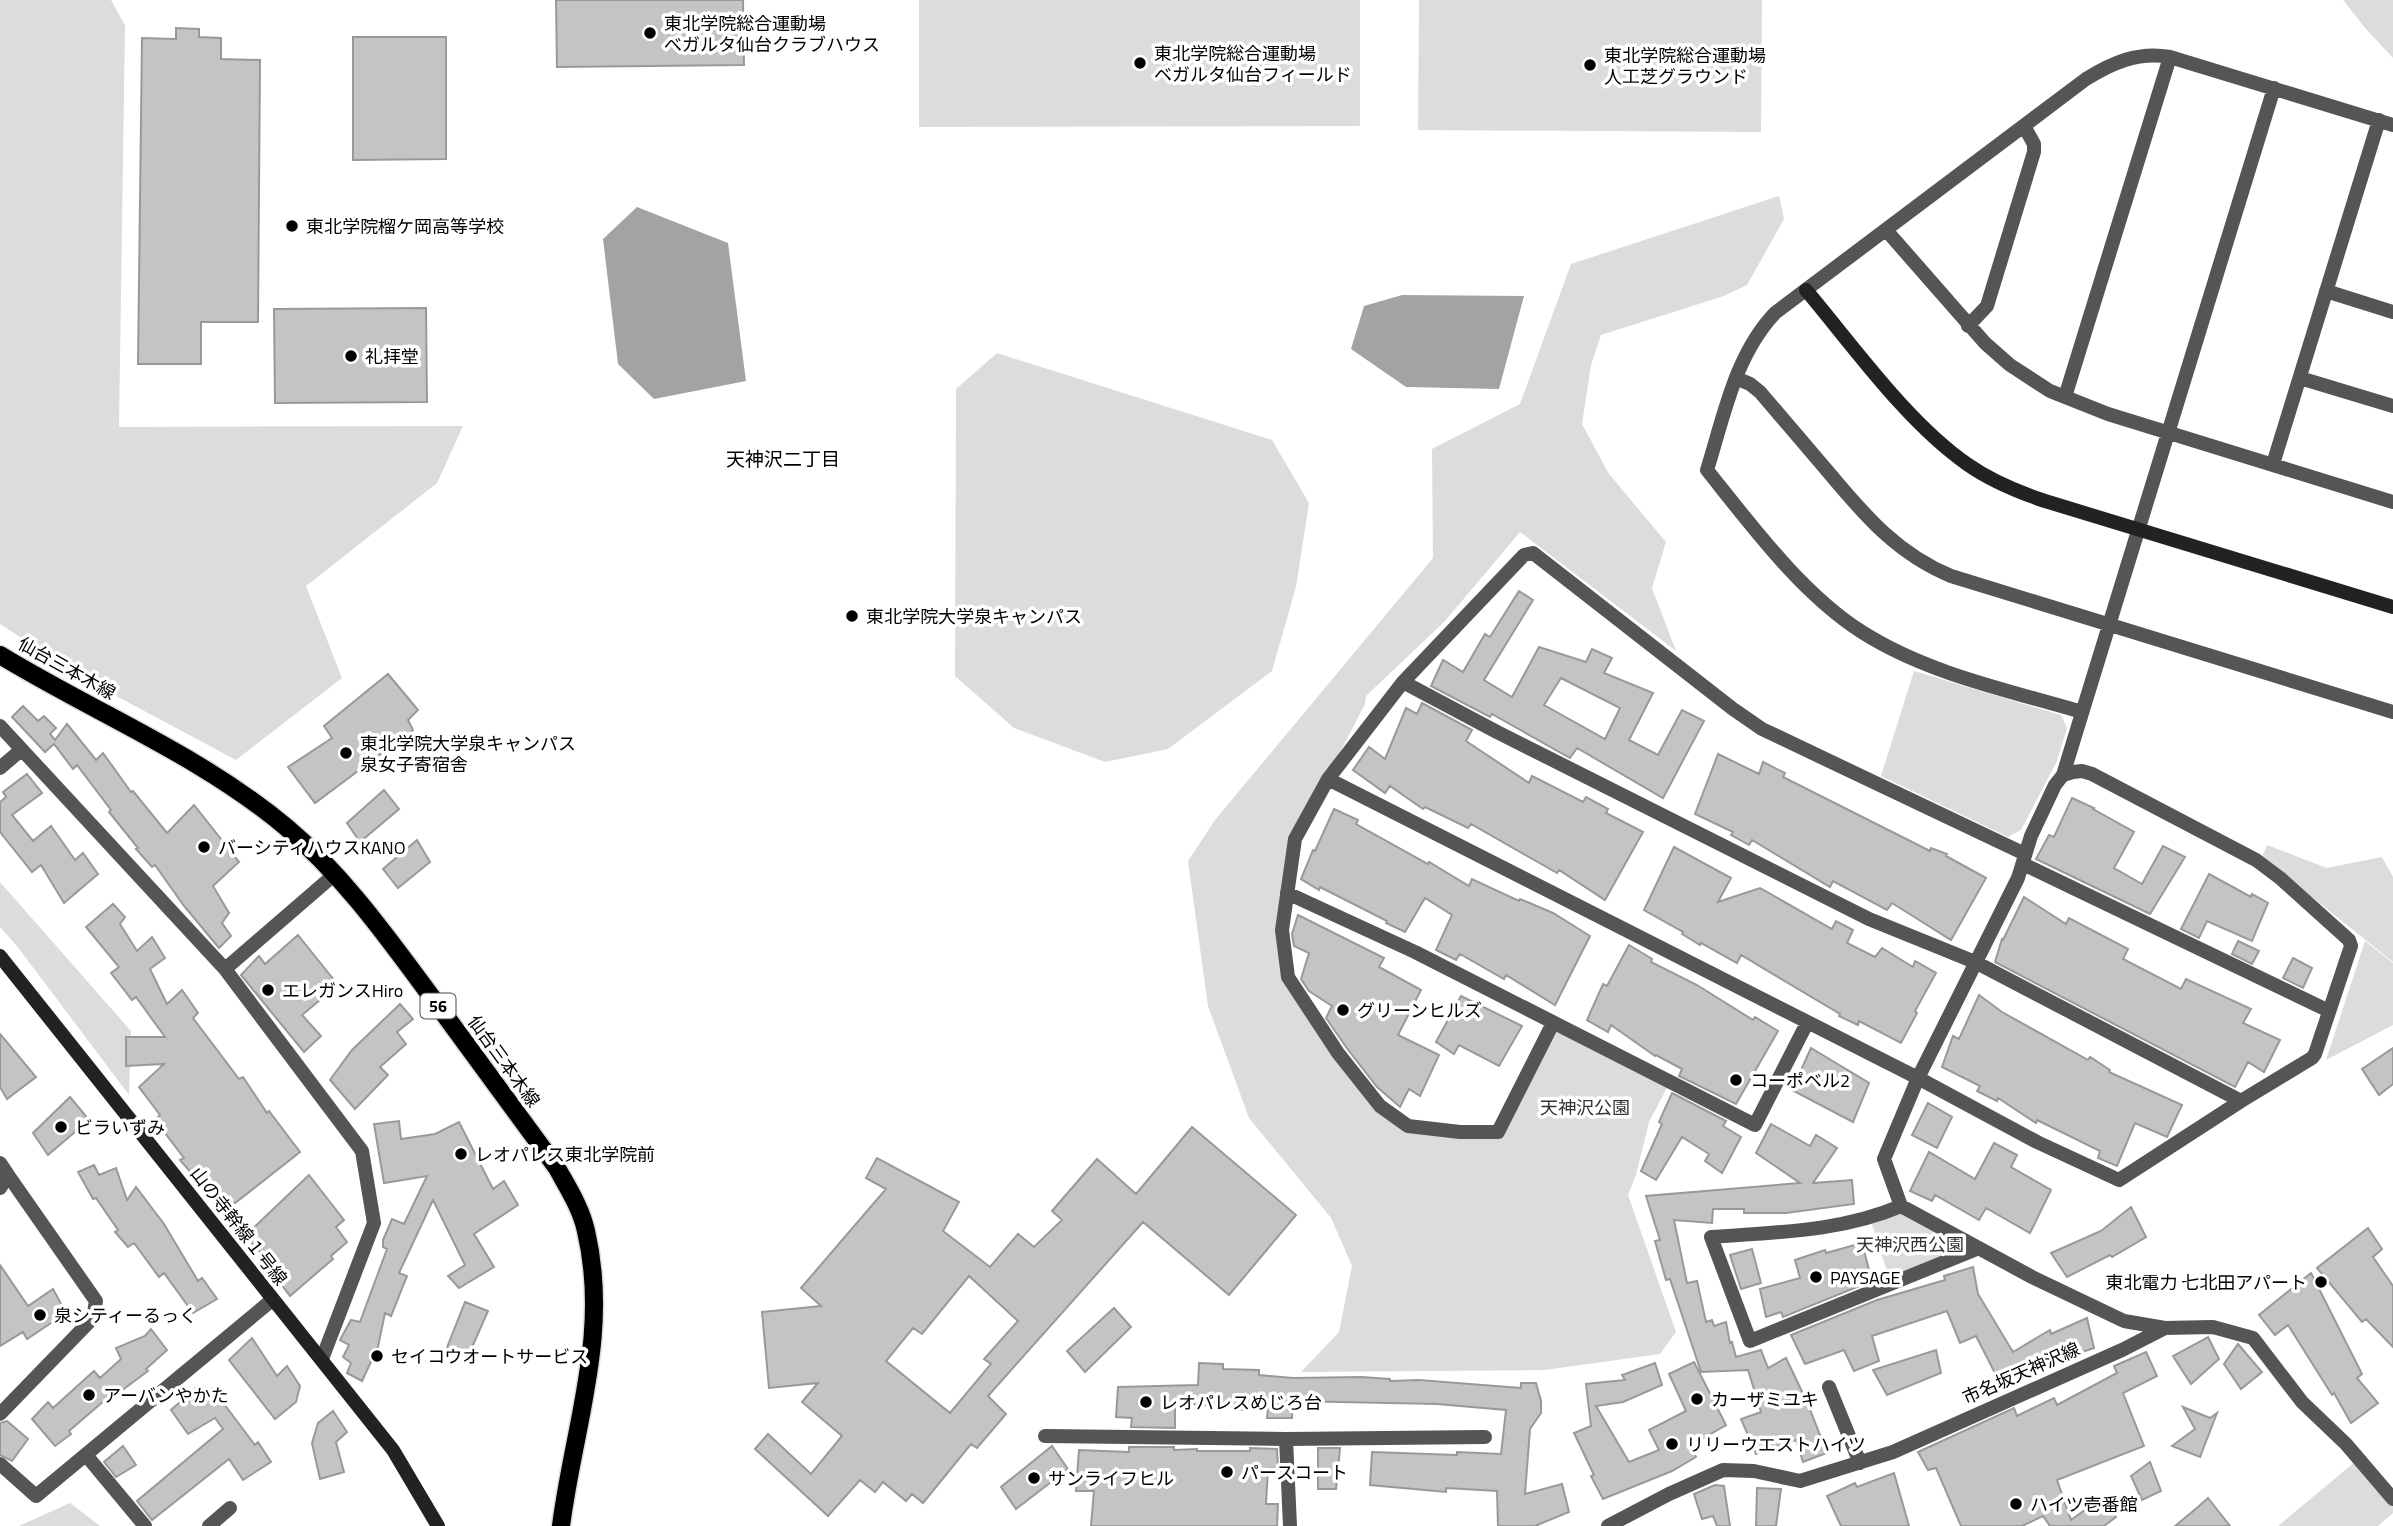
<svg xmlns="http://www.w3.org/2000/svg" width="2393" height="1526" font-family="'Titillium Web','Noto Sans JP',sans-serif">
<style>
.green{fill:#dcdcdc}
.water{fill:#a3a3a3}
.building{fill:#c4c4c4;stroke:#999;stroke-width:2;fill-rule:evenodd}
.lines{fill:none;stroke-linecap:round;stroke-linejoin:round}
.primary-casing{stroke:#dbdbdb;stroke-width:21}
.street{stroke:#555;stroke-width:14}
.secondary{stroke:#222;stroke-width:14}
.primary{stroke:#000;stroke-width:18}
.poi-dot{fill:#000;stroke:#fff;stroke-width:2.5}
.labels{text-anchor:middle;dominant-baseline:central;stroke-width:7;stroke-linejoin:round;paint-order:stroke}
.shield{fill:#fff;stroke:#4c4c4c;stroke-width:2}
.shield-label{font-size:16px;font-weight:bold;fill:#000}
.poi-label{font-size:18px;fill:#000;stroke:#fff;text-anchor:start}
.street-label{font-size:18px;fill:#000;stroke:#fff}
.park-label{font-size:18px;fill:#333;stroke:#fff}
.neighbourhood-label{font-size:19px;fill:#000;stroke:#fff}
</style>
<rect width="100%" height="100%" fill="#fff"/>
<path class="green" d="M0,0H111L125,25L119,427L463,426L437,483L306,586L342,678L236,760L90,682L0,624Z
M919,0H1360V126L919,127Z
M1419,0H1762L1761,132L1418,130Z
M2343,0H2393V58L2366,29Z
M1779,196L1784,219L1747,285L1724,296L1601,335L1591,365L1582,424L1609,474L1666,542L1652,588L1676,651L1520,532L1445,621L1366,696L1365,704L1295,839L1282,930L1288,977L1338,1053L1408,1126L1498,1132L1554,1023L1670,1082L1649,1122L1636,1175L1628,1195L1676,1332L1660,1354L1545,1370L1301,1372L1339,1332L1352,1266L1331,1218L1249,1118L1208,1006L1188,861L1215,820L1433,558L1432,449L1520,404L1571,264Z
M997,353L1272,440L1309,503L1296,587L1272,671L1168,749L1105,762L1014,728L955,676L956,389Z
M1914,671L2061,715L2067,728L2057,761L2021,830L2008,837L1881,776Z
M2267,845L2327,868L2382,857L2393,877V962L2262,857Z
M0,882L131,1031L129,1095L17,946L0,927Z
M2365,941L2393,963V1025L2326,1060Z
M1901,1206L1979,1248L1891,1284L1870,1218Z
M2356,1461L2393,1505V1513L2378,1526H2278Z
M70,1503L100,1526H19Z"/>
<path class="water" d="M637,207L728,243L746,381L654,399L618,364L603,239Z
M1402,295L1524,296L1499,389L1406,387L1351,349L1364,306Z"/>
<path class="building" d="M556,0H743L744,65L557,67Z
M176,28L199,29V37L221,38V59L260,60L258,322H201V364H138L142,38L176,39Z
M353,37H446V159L353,160Z
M426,308L427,402L275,403L274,309Z
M1519,591L1533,600L1484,680L1512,697L1539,647L1586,662L1592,649L1612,658L1604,673L1653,693L1629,740L1658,755L1682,710L1704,721L1663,798L1577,748L1570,758L1492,714L1490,717L1431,686L1443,660L1463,672L1485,634L1490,637ZM1561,678L1620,708L1605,739L1544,705Z
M388,674L418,710L408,720L413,730L315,803L288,767L332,738L324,726Z
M1422,703L1472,730L1466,741L1529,783L1532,776L1583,802L1586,797L1608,809L1606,813L1643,832L1605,900L1559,870L1557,873L1471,824L1468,828L1425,807L1423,809L1390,786L1385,793L1353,770L1369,747L1385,759L1406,708L1417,714Z
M23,706L38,721L44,716L56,728L50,734L55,740L67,724L96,760L103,753L131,792L133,791L167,833L194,805L239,862L213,886L229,913L222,923L231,936L219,948L184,906L155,865L152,867L136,849L138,848L109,812L111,810L77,765L73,769L54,744L45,752L12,717Z
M1718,754L1759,774L1763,762L1785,773L1783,777L1930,851L1931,848L1947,854L1946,856L1986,878L1951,940L1892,903L1887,910L1833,881L1830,887L1752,840L1749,845L1731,835L1733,832L1695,814Z
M27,774L42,793L12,815L33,841L51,826L75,860L83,853L98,874L64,903L41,865L32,872L0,832V802L6,797L3,792Z
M384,790L399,809L360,842L347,823Z
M2072,798L2094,808L2093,809L2134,832L2114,868L2142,884L2163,846L2185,857L2150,914L2036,859L2049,835L2054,837Z
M1334,809L1358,820L1356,824L1428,864L1429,862L1469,886L1472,879L1519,901L1520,899L1553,913L1590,936L1555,1005L1506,975L1504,979L1460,954L1456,960L1436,950L1452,915L1425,898L1405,932L1386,923L1387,921L1320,887L1319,890L1301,879L1313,850L1315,851Z
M417,840L430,862L398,888L383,869Z
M1674,847L1731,878L1718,902L1760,888L1832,929L1836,921L1853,930L1847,943L1875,957L1882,948L1913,967L1915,961L1936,973L1915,1011L1917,1013L1901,1043L1859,1021L1858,1025L1839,1016L1840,1014L1741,955L1737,963L1701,943L1700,945L1682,934L1683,932L1644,910Z
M2209,874L2251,897L2252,894L2268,903L2252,941L2207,921L2199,938L2181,929Z
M2024,897L2066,924L2069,918L2128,949L2123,959L2181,989L2186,979L2251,1009L2243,1023L2280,1040L2264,1072L2248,1062L2235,1087L1995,962L2002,939L2003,940Z
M113,904L125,917L120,924L137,951L152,937L165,958L150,969L167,1004L182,990L198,1013L193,1018L239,1079L243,1077L267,1113L269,1111L300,1152L225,1211L180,1160L184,1158L155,1120L160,1115L139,1087L164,1064L126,1066V1037H165L136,997L132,1000L111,973L119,967L86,927Z
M1298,915L1384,958L1379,967L1421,990L1398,1035L1439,1055L1420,1096L1409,1089L1400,1107L1377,1087L1346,1047L1326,1018L1332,1006L1309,991L1301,979L1309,953L1294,946L1292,934Z
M298,935L338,985L302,1015L321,1036L304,1052L241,975L259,956L265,964Z
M2238,941L2259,951L2252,964L2232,954Z
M1629,945L1652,959L1651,962L1697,985L1753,1020L1755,1017L1778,1031L1736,1104L1679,1076L1682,1069L1656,1055L1655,1056L1611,1025L1608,1032L1587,1020L1603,984L1607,986Z
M2293,958L2312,968L2303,988L2283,978Z
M1979,995L2002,1012L2088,1060L2090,1057L2110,1070L2109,1072L2182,1105L2167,1137L2135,1123L2117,1166L2098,1158L2100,1151L2037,1120L2036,1123L1998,1098L1997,1101L1977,1091L1980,1086L1942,1067L1953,1036L1959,1039Z
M1461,996L1522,1026L1499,1066L1459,1045L1454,1054L1436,1042Z
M400,1004L413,1019L397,1032L406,1044L380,1067L388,1075L355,1109L330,1080L352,1050Z
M0,1034L36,1077L7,1099L0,1087Z
M1811,1048L1869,1083L1853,1122L1792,1090Z
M2393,1048V1084L2379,1095L2362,1069Z
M1672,1093L1726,1121L1723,1126L1741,1137L1722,1173L1705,1161L1709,1154L1682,1137L1656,1180L1641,1171L1662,1124L1659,1122Z
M70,1097L89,1120L48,1155L33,1133Z
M1928,1103L1952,1117L1937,1148L1912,1135Z
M399,1121L401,1139L435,1134L459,1122L493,1189L504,1181L518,1205L474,1234L494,1267L459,1288L448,1276L465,1265L433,1200L399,1273L407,1276L391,1316L385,1313L378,1347L362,1381L347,1373L351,1363L343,1357L349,1345L340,1340L351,1320L360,1322L387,1249L383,1247V1240L392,1219L404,1224L427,1176L384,1183L374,1124Z
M1771,1124L1810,1146L1816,1135L1837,1148L1813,1183L1852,1180L1854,1204L1786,1213H1744V1209H1713L1712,1223L1674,1220L1687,1283L1697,1281L1706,1322L1712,1320L1714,1326L1726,1322L1730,1343L1732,1342L1736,1357L1761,1350L1768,1368L1786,1358L1807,1402L1827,1453L1803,1462L1796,1440L1756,1454L1741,1419L1761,1412L1748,1370L1701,1372L1670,1279L1666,1280L1655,1241L1660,1240L1646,1196L1800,1183L1756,1153Z
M1192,1127L1296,1215L1229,1295L1143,1222L988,1396L1006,1414L977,1448L971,1444L923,1503L912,1494L906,1501L883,1482L875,1492L860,1480L828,1516L755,1449L768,1434L811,1474L842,1436L802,1402L818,1383L769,1388L762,1312L821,1306L801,1288L886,1189L866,1178L877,1158L959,1202L943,1231L990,1267L1018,1234L1034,1247L1062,1220L1052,1211L1097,1159L1136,1194ZM969,1276L1018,1321L984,1359L991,1364L950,1413L886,1361L913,1328L922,1334Z
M1994,1143L2017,1155L2011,1167L2051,1190L2030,1233L1986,1208L1979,1220L1935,1195L1932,1201L1910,1191L1929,1152L1975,1179Z
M94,1165L99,1175L116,1168L127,1200L136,1187L164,1224L198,1281L202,1278L217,1299L193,1313L164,1273L159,1277L134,1243L128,1247L115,1232L118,1230L96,1198L93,1199L78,1172Z
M309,1175L344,1220L336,1227L347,1242L331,1256L333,1259L290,1296L275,1276L279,1272L245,1236Z
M2131,1207L2146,1237L2112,1257L2110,1255L2067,1277L2051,1253L2101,1231Z
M2368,1228L2382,1249L2373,1257L2393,1286V1347L2366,1319L2362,1322L2317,1268Z
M1862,1243L1872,1281L1783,1317L1781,1312L1766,1317L1760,1289L1800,1278L1795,1260L1825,1250L1826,1253Z
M1752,1249L1761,1283L1741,1289L1730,1255Z
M0,1265L28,1306L53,1289L66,1313L27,1339L23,1332L0,1346Z
M1973,1267L1978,1294L2013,1352L2050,1330L2051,1334L2087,1318L2094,1348L2070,1356L2068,1350L2029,1370L2027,1367L1998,1379L1976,1336L1960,1343L1947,1311L1872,1336L1879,1361L1854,1371L1844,1350L1805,1364L1791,1335L1877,1300L1945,1280L1944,1276Z
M2311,1273L2362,1374L2357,1378L2378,1403L2351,1423L2334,1393L2332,1395L2288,1325L2275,1335L2259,1315Z
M465,1302L488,1311L466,1361L446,1350Z
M1114,1308L1131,1327L1085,1372L1067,1351Z
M151,1329L167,1350L146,1369L148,1371L121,1391L119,1388L69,1431L71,1434L55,1446L32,1419L48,1402L53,1408L94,1371L100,1378L121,1359L116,1348L145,1336Z
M2208,1337L2219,1359L2191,1384L2173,1356Z
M252,1338L277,1376L287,1366L300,1386L296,1402L275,1419L229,1360Z
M2238,1344L2262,1372L2241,1389L2224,1364Z
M1936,1350L1941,1373L1887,1395L1873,1370Z
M2146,1352L2157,1376L2123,1393L2144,1446L2057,1480L2071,1520L2104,1496L2116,1517L2104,1526H2050L2043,1516L2022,1526H1961L1936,1468L1928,1470L1918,1452L2014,1408L2017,1416L2054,1398L2057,1405L2117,1373L2114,1366Z
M1694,1362L1726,1425L1690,1446L1696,1457L1672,1471L1603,1499L1591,1476L1594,1475L1574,1433L1591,1426L1586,1384L1625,1380L1622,1375L1655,1363L1662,1385L1623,1402L1596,1406L1629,1462L1659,1450L1649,1430L1686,1411L1669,1374Z
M1199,1363L1223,1364V1369L1259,1370V1375L1293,1378L1361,1377L1390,1379V1381L1419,1380L1521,1388V1383H1536L1541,1401V1413L1530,1429L1525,1494L1562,1484L1569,1512L1535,1526H1498L1497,1491L1446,1488V1492L1370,1485L1372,1452L1457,1455V1452L1501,1454L1506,1410L1437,1404L1292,1401V1418H1267L1268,1408L1234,1410V1407L1175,1403V1428L1131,1427L1132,1418L1116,1417L1118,1387L1198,1385Z
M196,1388L202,1395L212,1388L255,1445L258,1442L271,1462L243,1480L229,1459L152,1520L137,1501L223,1429L215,1418L188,1434L171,1410Z
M2183,1407L2210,1418L2217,1413L2200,1457L2172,1446L2195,1429Z
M333,1411L347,1432L336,1442L344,1472L320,1479L312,1443L318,1423Z
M7,1421L28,1439L12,1461L0,1455V1423Z
M123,1446L136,1465L116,1477L104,1462Z
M1052,1446L1068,1469L1016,1509L1001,1487Z
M1129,1447H1174V1450L1197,1449V1451H1250V1448L1277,1449L1278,1468H1268L1266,1504H1278L1277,1526H1091L1094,1491H1076L1079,1450L1129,1452Z
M1318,1448H1340L1336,1489H1318Z
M2150,1462L2161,1491L2142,1500L2131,1476Z
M1894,1473L1909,1526H1841L1827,1496L1855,1483L1857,1487Z
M1715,1485L1724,1486L1730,1526H1717L1713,1516L1702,1519L1694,1494Z
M1757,1488L1781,1489L1776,1526H1756Z
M2208,1498L2230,1526H2175L2198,1507Z"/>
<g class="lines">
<g class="primary-casing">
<path id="primary" d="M0,655C95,713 200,755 286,827C342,874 385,934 428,992C471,1051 514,1110 557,1168C568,1188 581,1208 586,1231C610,1334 574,1425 561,1526"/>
</g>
<path class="street" d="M1886,230L1985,343L2010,365L2050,391L2108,414L2393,502
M2326,291L2393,312
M1968,326L1987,306L2034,152V144L2024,126
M1736,378L1750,384L1760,392C1783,419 1806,446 1830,474C1866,517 1898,554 1951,576L2393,712
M2300,378L2393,406
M2065,397L2170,57
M2273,464L2379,120
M1403,682L1497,732L1869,919L1975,962L2241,1101
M2082,712C2008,690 1928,674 1862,632C1802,594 1751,525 1707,470C1724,416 1735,355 1775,313L2086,79C2112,63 2138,51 2170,57L2393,125
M0,726L225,969L362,1151L374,1223L322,1359
M0,768L21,750
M2063,775L2274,88
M1328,779L1918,1078L2037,1142L2119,1180L2241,1101L2312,1058L2315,1054L2351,946L2349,940L2280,878L2256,860L2092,774L2082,771L2073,772L2063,775L2055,785L2031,836L2018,878L1918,1078L1884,1159L1901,1206L2032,1277L2124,1321L2165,1328
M2023,864L2329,1011
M1287,893L1415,952L1755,1125L1807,1023
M225,969L335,874
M1553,1023L1498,1132H1460L1408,1126L1380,1106L1338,1053L1288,977L1282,930L1295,839L1328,779L1403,682L1524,555L1533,553L1733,709L1762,729L2025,854
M0,1163L8,1175L0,1188
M1901,1206C1840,1232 1776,1232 1711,1237L1750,1341L1979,1248
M1829,1387L1860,1463
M0,1414L93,1318L96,1301L8,1175
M1045,1436L1286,1439
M86,1455L145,1526
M0,1464L36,1496L272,1300
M209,1526L230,1508
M1290,1526L1286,1439L1485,1437
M1608,1526L1669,1494L1723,1470L1754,1471L1800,1481L1893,1452L2122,1350L2165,1328L2213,1327L2253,1338L2302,1402L2346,1444L2393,1499"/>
<path class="secondary" d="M1806,290C1854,347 1907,422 1967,464C1991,481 2018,492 2045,501L2393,607
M0,956L393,1450L438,1526"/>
<use href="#primary" class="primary"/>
</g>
<g class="poi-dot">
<circle cx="650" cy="33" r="7"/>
<circle cx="1140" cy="63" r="7"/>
<circle cx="1590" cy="65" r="7"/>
<circle cx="292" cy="226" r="7"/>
<circle cx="351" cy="356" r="7"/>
<circle cx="852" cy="616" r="7"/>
<circle cx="346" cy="753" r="7"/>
<circle cx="204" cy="847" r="7"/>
<circle cx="268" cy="990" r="7"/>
<circle cx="1343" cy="1010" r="7"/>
<circle cx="1736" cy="1080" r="7"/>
<circle cx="61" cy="1127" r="7"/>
<circle cx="461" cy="1154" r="7"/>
<circle cx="1816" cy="1277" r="7"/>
<circle cx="2321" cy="1282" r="7"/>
<circle cx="40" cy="1315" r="7"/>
<circle cx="377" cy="1356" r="7"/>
<circle cx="89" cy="1395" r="7"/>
<circle cx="1697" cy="1399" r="7"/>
<circle cx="1146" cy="1402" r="7"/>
<circle cx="1672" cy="1444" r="7"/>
<circle cx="1227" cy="1472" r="7"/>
<circle cx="1034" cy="1478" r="7"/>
<circle cx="2016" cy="1504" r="7"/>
</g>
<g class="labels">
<rect class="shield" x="420.5" y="993.5" width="35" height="25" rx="5"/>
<g class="shield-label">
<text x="438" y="1006">56</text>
</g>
<g class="poi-label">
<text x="664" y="23">東北学院総合運動場<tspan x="664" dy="21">べガルタ仙台クラブハウス</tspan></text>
<text x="1154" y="53">東北学院総合運動場<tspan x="1154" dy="21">ベガルタ仙台フィールド</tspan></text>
<text x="1604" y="55">東北学院総合運動場<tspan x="1604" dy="21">人工芝グラウンド</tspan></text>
<text x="306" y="226">東北学院榴ケ岡高等学校</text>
<text x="365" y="356">礼拝堂</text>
<text x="866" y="616">東北学院大学泉キャンパス</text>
<text x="360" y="743">東北学院大学泉キャンパス<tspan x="360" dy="21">泉女子寄宿舎</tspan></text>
<text x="218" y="847">バーシティハウスKANO</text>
<text x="282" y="990">エレガンスHiro</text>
<text x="1357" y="1010">グリーンヒルズ</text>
<text x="1750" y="1080">コーポベル2</text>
<text x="75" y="1127">ビラいずみ</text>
<text x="475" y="1154">レオパレス東北学院前</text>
<text x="1830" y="1277">PAYSAGE</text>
<text x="2307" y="1282" text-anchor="end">東北電力 七北田アパート</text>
<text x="54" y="1315">泉シティーるっく</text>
<text x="391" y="1356">セイコウオートサービス</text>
<text x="103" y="1395">アーバンやかた</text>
<text x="1711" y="1399">カーザミユキ</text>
<text x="1160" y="1402">レオパレスめじろ台</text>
<text x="1686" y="1444">リリーウエストハイツ</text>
<text x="1241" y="1472">パースコート</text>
<text x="1048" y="1478">サンライフヒル</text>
<text x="2030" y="1504">ハイツ壱番館</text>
</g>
<g class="street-label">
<text transform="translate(67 668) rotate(29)">仙台三本木線</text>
<text transform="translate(504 1061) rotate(54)">仙台三本木線</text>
<text transform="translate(239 1226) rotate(52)">山の寺幹線１号線</text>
<text transform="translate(2021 1373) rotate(-24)">市名坂天神沢線</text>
</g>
<g class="park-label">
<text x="1585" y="1107">天神沢公園</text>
<text x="1910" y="1244">天神沢西公園</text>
</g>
<g class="neighbourhood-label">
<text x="783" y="458">天神沢二丁目</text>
</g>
</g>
</svg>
